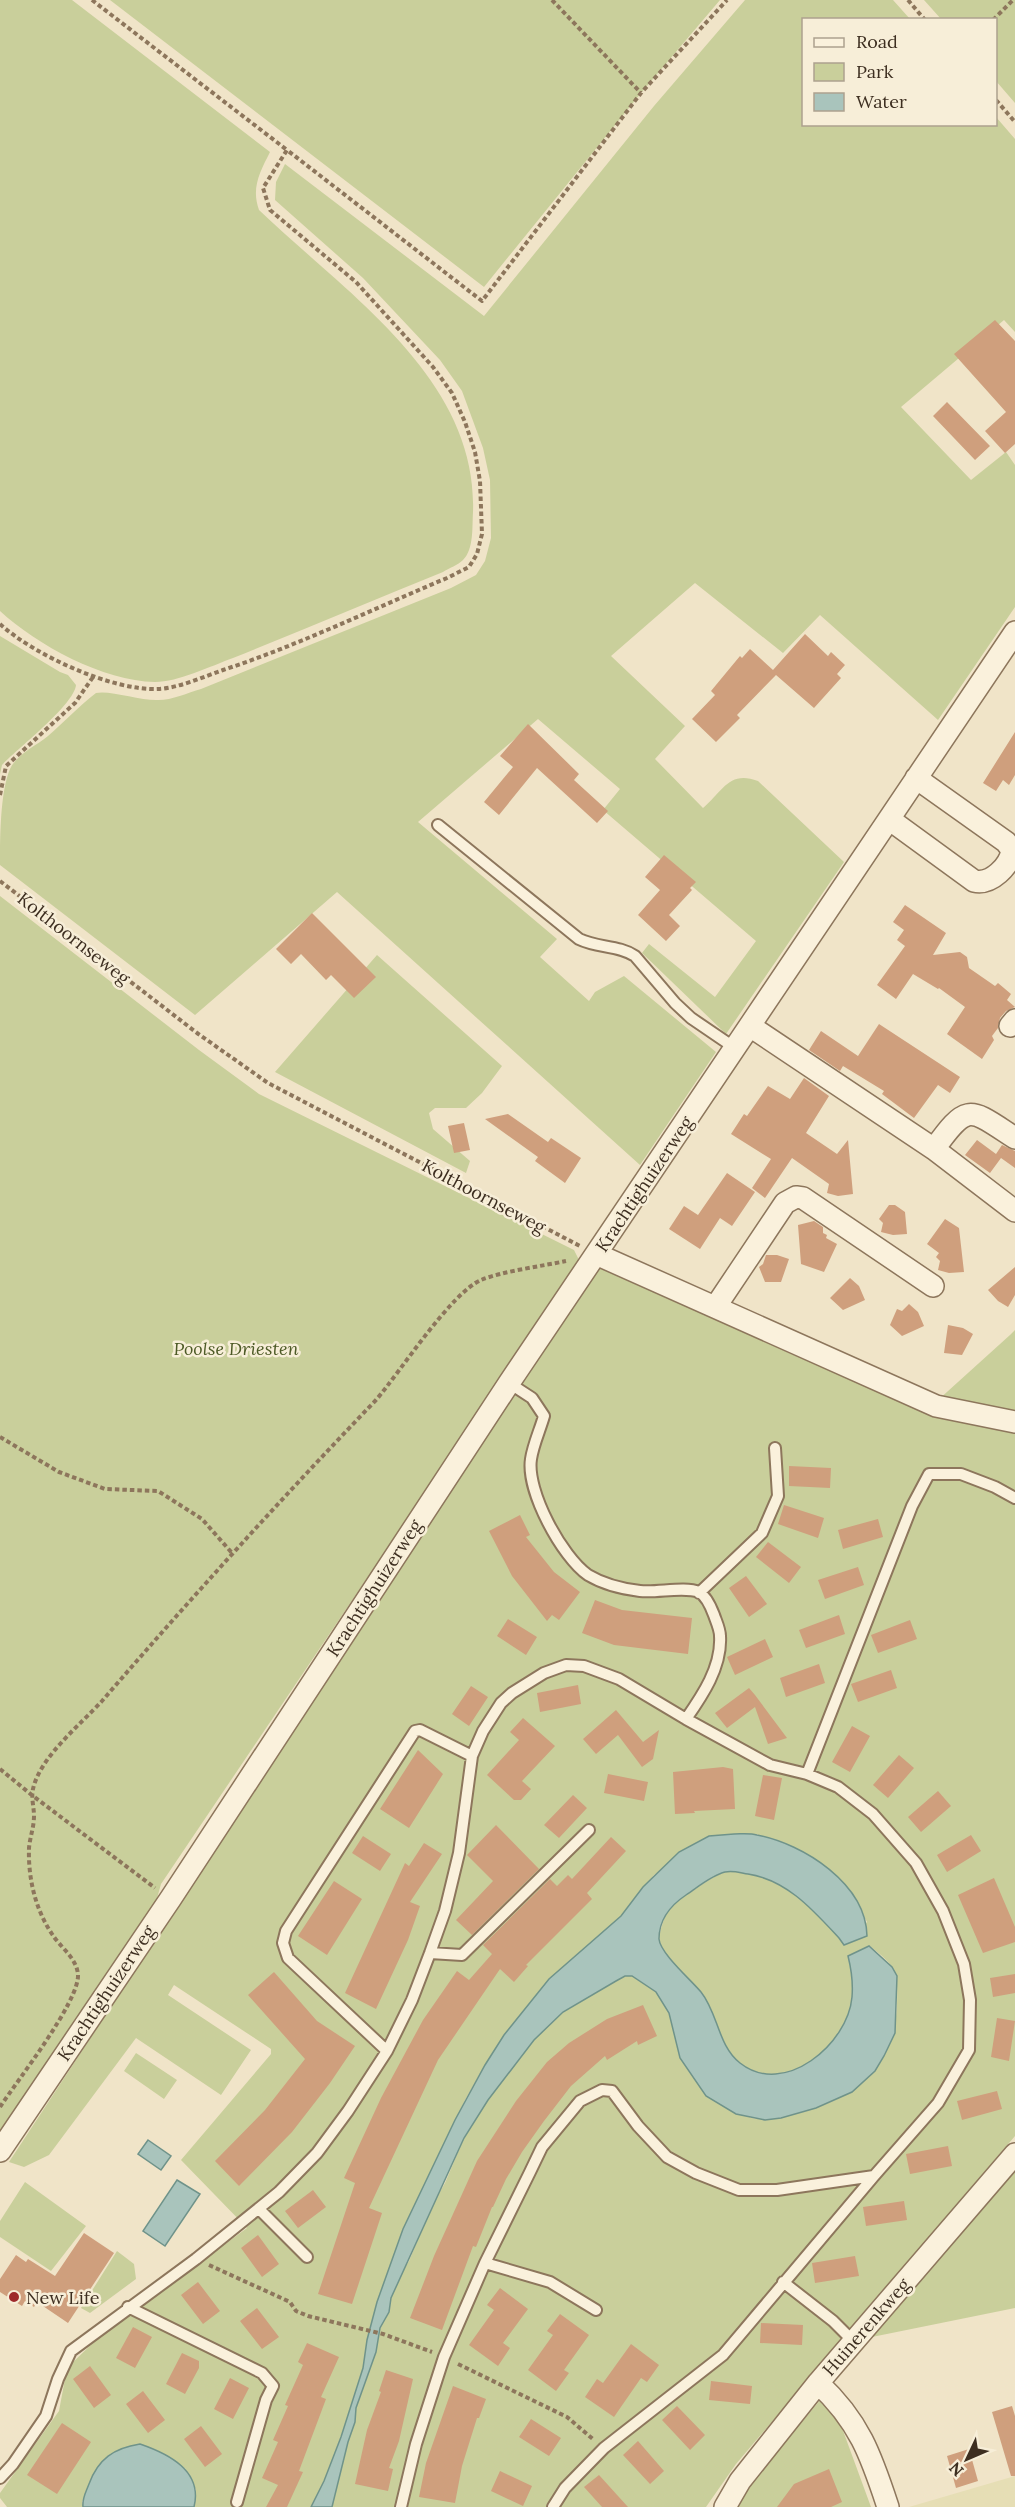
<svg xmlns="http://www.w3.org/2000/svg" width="1015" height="2507" font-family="Lora,serif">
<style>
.farmland{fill:#e6deb5}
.green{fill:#c9cf9b}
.water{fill:#a9c4bc;stroke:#6f938a;stroke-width:1.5}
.building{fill:#cf9f7d}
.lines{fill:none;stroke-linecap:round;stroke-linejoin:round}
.lane-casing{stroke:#8d765c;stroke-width:14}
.street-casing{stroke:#8d765c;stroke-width:24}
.path{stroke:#8d765c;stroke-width:4;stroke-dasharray:4.5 3;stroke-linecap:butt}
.lane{stroke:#faf1dc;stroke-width:10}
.street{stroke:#faf1dc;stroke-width:21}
.poi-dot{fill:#9e2a2b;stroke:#f7eed8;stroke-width:2}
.labels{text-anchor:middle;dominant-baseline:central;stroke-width:5;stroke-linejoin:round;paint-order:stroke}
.street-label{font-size:18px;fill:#3d2e20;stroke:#f7eed8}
.park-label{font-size:18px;font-style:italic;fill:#4d5a26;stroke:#f7eed8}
.poi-label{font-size:18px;fill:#3d2e20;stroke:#f7eed8;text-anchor:start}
</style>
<rect width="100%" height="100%" fill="#f0e4c8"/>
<path class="farmland" d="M1015,2476V2507H909Z"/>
<path class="green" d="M0,0H72L270,152C260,172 251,188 259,210C344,292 478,378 473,512C472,527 474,549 463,560C458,565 449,568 443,572C373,600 303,630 233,658C211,666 178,682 155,682C103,681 37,645 0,611Z
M110,0H720L641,93L484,287Z
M745,0H893L910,19L804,20V124H996V117L1015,139V332L1004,320L901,407L971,480L1006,452L1015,465V607L938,720L820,615L783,653L695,583L611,656L685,726L655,759L703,808C723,791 729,770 758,781L844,862L726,1034L642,953L649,944L715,997L756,941L603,810L620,789L538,719L418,822L557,939L540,957L589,1001L595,992L624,976L716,1052L640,1165L337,892L195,1015L0,865C0,840 0,792 10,769C17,754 36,746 48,736C64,722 79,706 96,693C109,690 139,700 156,700C170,701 187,693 201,689L451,588L476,575L485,561L491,538L490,480L483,448L462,391L440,360L363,278L275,200L276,182L285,164L484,316L654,106Z
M924,0H1015V103L996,81V20L941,19Z
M0,636L60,672L68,675L76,685C74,705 18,748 2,765L0,774Z
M0,896L199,1050L259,1094L574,1250L580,1262L161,1884L156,1902L0,2134Z
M377,955L502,1066L482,1093L466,1108H435L429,1113L433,1129L470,1161L466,1173L275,1072Z
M601,1261L791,1354L931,1407L1015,1426V2136L736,2464L706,2507H332L348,2442L355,2422L356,2408L376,2352L380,2328L389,2312L391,2298L402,2272L409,2261L433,2204L445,2183L464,2138L488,2100L534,2040L563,2012L616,1981L625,1976H632L656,1992L669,2013L680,2058L751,2118C771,2121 787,2116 806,2111C860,2095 895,2064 897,2004C898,1970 897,1968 870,1946L848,1956C851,1968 853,1985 852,1997C848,2044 784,2098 740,2063C720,2048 715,2010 698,1989C690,1978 662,1955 660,1944C658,1936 661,1929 663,1922C668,1906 681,1898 694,1890C703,1884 715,1875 725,1872C731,1870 738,1872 743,1873C750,1874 759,1874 766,1877C792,1887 829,1921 844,1945L867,1922L855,1899L834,1874L801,1851L756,1834L709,1836L654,1875L621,1916L549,1979L504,2035L485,2065L465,2100L403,2229L377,2302L367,2340L363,2368L341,2437L324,2481L311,2507H194L196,2490L185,2468L82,2501L83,2507H7L0,2498V2493L59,2411L67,2368L101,2335L247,2228L181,2160L271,2054V2049L174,1985L168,1995L251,2050L221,2095L136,2038L49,2155L24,2167L9,2162Z
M1015,1330V1417L937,1401L1010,1335Z
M136,2053L177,2080L164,2099L124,2071Z
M1015,2170V2308L872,2337Z
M25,2182L86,2226L51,2271L0,2237V2221Z
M117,2251L134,2264L136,2279L90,2313L81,2308Z
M822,2398L838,2417L871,2507H730Z"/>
<path class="water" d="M734,1834C742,1834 750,1833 757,1835C804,1844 866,1884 867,1936L844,1945L839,1938C813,1910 787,1880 748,1874C741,1873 733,1870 725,1872C712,1875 698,1887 686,1895C671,1905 659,1920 659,1939C660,1953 691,1980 701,1992C718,2013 718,2046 740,2063C784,2098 848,2044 852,1997C853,1985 851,1968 848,1956L869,1946L892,1967L897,1976L895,2033L884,2056L875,2071L852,2092L816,2108L781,2118L765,2120L736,2114L706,2096L680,2058L669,2013L656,1992L632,1976H625L616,1981L563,2012L534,2040L488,2100L464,2138L391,2298L389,2312L380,2328L376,2352L356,2408L355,2422L348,2442L332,2507H311L324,2481L341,2437L363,2368L367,2340L377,2302L403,2229L455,2120L485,2065L504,2035L549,1979L621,1916L643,1887L679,1852L709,1836Z
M148,2140L171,2156L161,2170L138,2154Z
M177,2180L200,2194L165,2246L143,2231Z
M140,2444C169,2454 203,2471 194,2507H83C82,2498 86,2492 89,2484C98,2459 114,2448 140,2444Z"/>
<path class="building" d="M995,320L1015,341V444L1005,453L985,431L1006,412L954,354Z
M947,402L990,446L975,460L933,416Z
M805,634L828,656L831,652L845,665L837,674L841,678L814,708L776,675L737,715L740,718L716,742L692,719L715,695L711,691L740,656L742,658L750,649L773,670Z
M528,724L579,774L574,780L608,811L597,823L537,768L499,815L484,802L513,767L500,756Z
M1015,732V775L1009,785L1003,780L996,791L983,783Z
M664,855L696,882L690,888L692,890L669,915L680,926L666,941L638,915L660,890L645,877Z
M905,905L946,933L933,955L960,952L967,957L969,968L995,986L998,983L1011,994L1007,1000L1015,1007L1006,1011L1000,1018L998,1028L992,1036L994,1040L982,1059L947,1034L965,1007L939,988L938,989L913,974L896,999L877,985L905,946L897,940L904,930L893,922Z
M312,913L376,977L354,998L331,975L326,980L301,954L291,964L276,949Z
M879,1024L960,1077L950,1093L938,1085L914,1118L882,1094L884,1091L843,1066L840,1071L809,1050L821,1031L858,1056Z
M804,1078L829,1096L806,1133L837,1154L848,1140L853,1194L838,1196L827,1193L829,1184L792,1158L765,1198L752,1188L771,1159L731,1134L744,1114L747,1116L768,1086L790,1099Z
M508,1114L548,1142L551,1138L581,1158L565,1183L535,1161L538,1157L485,1119Z
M464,1123L470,1150L454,1153L448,1126Z
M977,1140L996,1154L1002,1145L1015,1151V1168L1001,1158L990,1173L965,1155Z
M727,1173L755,1192L732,1226L720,1218L700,1249L669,1229L684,1206L698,1215Z
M889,1205H895L905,1212L907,1234L893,1235L881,1232L883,1223L879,1219Z
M945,1219L959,1228L964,1272L949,1273L938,1270L940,1261L936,1257L939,1253L927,1244Z
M814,1221L823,1227V1233L827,1235L826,1238L837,1244L824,1272L801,1264L798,1225Z
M766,1255H777L789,1259L781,1282H765L759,1267L763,1264Z
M1015,1267V1295L1008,1307L998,1301L988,1290Z
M850,1278L859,1286L865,1300L843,1310L830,1298Z
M909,1304L918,1312L924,1326L902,1336L890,1325L897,1309L902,1311Z
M948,1325L963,1328L973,1334L962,1355L944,1353Z
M789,1466L831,1468L830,1488L789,1486Z
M784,1505L824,1518L818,1538L778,1524Z
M520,1515L530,1535L526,1537L554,1572L580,1592L559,1620L552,1615L547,1621L512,1576L489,1531Z
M878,1519L883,1537L843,1549L838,1530Z
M768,1542L801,1567L789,1583L756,1557Z
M858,1567L864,1585L825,1599L818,1580Z
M746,1576L767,1604L749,1617L729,1588Z
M595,1600L622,1610L692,1618L688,1654L614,1645L582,1633Z
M839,1615L845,1634L806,1648L799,1630Z
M508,1619L537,1637L526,1655L497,1636Z
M910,1620L917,1639L878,1653L871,1635Z
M765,1639L773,1657L735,1675L727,1657Z
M819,1664L825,1683L786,1697L780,1678Z
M891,1670L897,1688L858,1702L851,1684Z
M578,1685L581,1704L540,1712L537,1693Z
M471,1686L488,1697L469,1726L452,1714Z
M749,1688L755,1695L787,1738L768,1744L755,1707L727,1728L715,1713Z
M616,1710L643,1742L659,1730L653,1759L642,1767L618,1735L596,1754L583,1739Z
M523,1718L555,1746L522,1781L531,1789L521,1800H514L487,1775L519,1740L510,1732Z
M852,1726L870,1736L850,1772L832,1762Z
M418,1750L443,1774L409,1828L380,1809Z
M899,1755L914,1768L888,1798L873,1785Z
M723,1767L733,1769L735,1809L694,1811L695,1813L675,1814L673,1772Z
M608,1774L648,1782L644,1801L604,1793Z
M763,1775L782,1778L774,1820L755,1816Z
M938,1791L951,1806L921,1832L908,1817Z
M573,1795L587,1808L559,1838L544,1825Z
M496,1825L539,1869L472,1935L456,1920L493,1881L467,1855Z
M971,1835L981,1851L947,1872L937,1855Z
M363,1836L391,1854L380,1871L352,1853Z
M611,1837L626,1851L587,1893L592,1899L526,1965L528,1966L514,1982L500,1969L438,2060L369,2208L382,2213L352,2304L318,2294L355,2183L344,2178L381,2098L423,2020L457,1971L469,1980L492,1954L483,1945L550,1879L557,1886L568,1875L572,1879Z
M424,1843L442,1854L410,1902L420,1906L408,1940L376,2009L345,1993L405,1863L409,1866Z
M994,1878L1015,1927V1942L983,1953L958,1895Z
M334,1881L362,1899L327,1955L298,1936Z
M274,1972L317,2021L355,2046L330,2083L292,2132L239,2186L215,2161L265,2110L305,2059L248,1995Z
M1015,1974V1993L993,1997L990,1978Z
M643,2005L657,2036L638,2045L637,2041L607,2060L605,2056L571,2086L544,2121L522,2152L506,2179L493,2207H492L476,2247L473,2246L442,2330L410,2318L434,2256L477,2161L516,2101L547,2062L569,2043L607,2019Z
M997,2018L1015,2021L1009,2061L991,2057Z
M997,2091L1002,2109L962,2120L957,2101Z
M948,2146L952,2166L910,2174L906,2154Z
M313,2190L326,2207L298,2228L285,2211Z
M904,2201L907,2220L866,2226L863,2207Z
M84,2233L114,2253L68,2323L37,2302L34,2307L25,2301L22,2306L0,2292V2279L16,2255L26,2262L28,2259L55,2276Z
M258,2235L279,2264L262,2277L241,2248Z
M855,2256L859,2276L815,2283L812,2263Z
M198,2282L220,2311L203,2324L181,2295Z
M500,2288L528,2309L503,2343L510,2348L498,2366L469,2345L494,2310L487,2305Z
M257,2308L279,2337L262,2349L240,2321Z
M560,2314L589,2335L564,2370L569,2373L556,2391L528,2370L553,2335L547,2331Z
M761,2323L803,2325L802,2345L760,2343Z
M133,2327L152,2337L135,2368L116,2358Z
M307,2343L339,2357L321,2397L326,2399L299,2471L303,2472L287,2507H266L278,2485L262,2478L278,2442L273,2440L288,2406L285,2405L303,2365L298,2362Z
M631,2344L659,2365L647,2382L641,2378L614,2417L585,2397L597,2379L603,2383Z
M182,2353L199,2361V2368L185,2394L166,2384Z
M90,2366L111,2395L94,2408L73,2379Z
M386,2370L413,2379L399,2441L389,2468L393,2469L388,2491L355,2484L367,2430L381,2392L379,2391Z
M230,2378L249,2388L233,2419L214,2409Z
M711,2381L752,2386L750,2404L709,2400Z
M453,2386L486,2399L479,2418H477L462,2466L455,2503L419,2497L426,2463Z
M143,2391L165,2420L148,2433L126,2404Z
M677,2406L705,2435L690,2450L662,2420Z
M1012,2406L1015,2416V2476H1011L992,2412Z
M531,2419L561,2438L549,2456L519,2437Z
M62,2423L91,2442L57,2494L27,2475Z
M201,2426L222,2454L205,2467L184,2439Z
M638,2441L664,2471L650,2484L623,2455Z
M969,2449L978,2481L956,2488L947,2456Z
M829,2469L842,2502L831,2507H777L794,2484Z
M500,2471L532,2486L523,2506L491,2491Z
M599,2475L628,2507H602L584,2487Z"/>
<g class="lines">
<g class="lane-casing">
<path id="lane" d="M438,825L579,939C597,948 619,945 635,956L675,1003L691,1018L735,1048
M509,1383L532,1398L544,1416C540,1430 533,1445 531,1459C526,1491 562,1557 588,1575C603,1584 623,1589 640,1591C657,1593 685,1586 699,1592C706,1596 711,1607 714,1615C716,1621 720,1629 720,1636C722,1667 702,1696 686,1719
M699,1593L762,1533L778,1496L775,1448
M807,1774L912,1506L929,1474H961L995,1487L1015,1498
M430,1953L462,1955L589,1830
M387,2051L288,1958L283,1943L286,1931L415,1731L420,1730L472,1756
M259,2209L307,2257
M485,2263L550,2282L596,2310
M783,2282L833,2321L854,2342
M128,2307L262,2373L273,2386L266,2400L237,2502
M0,2478L13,2464L46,2416L58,2379L71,2351L196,2259L279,2192L317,2153L348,2111L387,2051L412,2000L430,1953L445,1911L459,1853L472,1756L483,1731L501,1703L512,1693L544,1673L566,1665L584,1666L619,1679L686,1719L770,1765L807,1774L838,1787L873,1814L916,1863L943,1911L964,1964L970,2000L969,2050L938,2103L874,2176L723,2355L604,2448L565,2488L553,2507
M401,2507L416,2444L444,2357L485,2263L530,2172L542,2147L580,2101L602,2090L612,2091L638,2126L667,2157L696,2173L739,2190H777L874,2176"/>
</g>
<g class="street-casing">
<path id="street" d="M889,819L974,881C991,885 1010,866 1012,850L1006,842L916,778
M750,1026L934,1149L1015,1211
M1010,1026L1015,1020
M934,1149C968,1102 969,1108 1015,1138
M596,1254L936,1406L1015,1422
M716,1306L785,1203L796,1197L803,1198L933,1286
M0,2151L171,1898L509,1383L1015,632
M818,2383C859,2421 871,2455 888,2507
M725,2507L740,2481L818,2383L1015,2154"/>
</g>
<path class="path" d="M92,0L287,150
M552,0L641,93
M908,0L925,20
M993,20L1013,0
M996,100L1015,122
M0,624C34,655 112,691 158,689C179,688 203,677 223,670C299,645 373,609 447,578L469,567L477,554L482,534L480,481L475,452L465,422L452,393L433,367L356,282L270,210L263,188L287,150L482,301L641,93L727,0
M0,795L6,766L75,703L93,677
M0,881L197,1033L268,1083L580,1246
M0,1437L59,1472L105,1489L158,1491L202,1519L232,1553
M0,1769L33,1796L155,1888
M0,2107C17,2081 79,2002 78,1975C77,1958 60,1947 52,1934C35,1909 28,1877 29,1848C30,1837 34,1827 34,1816C34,1807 31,1798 33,1789C40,1757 80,1725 102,1701C191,1598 282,1498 376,1400C400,1372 451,1293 481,1280C503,1271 543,1266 566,1261
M209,2265L290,2302L296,2311L308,2316L383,2334L432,2352
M458,2364L567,2417L594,2440"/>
<use href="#lane" class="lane"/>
<use href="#street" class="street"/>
</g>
<circle class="poi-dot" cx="14" cy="2297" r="6"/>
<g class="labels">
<g class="street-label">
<text transform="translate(74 938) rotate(38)">Kolthoornseweg</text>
<text transform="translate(644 1184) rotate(-56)">Krachtighuizerweg</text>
<text transform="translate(484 1196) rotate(28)">Kolthoornseweg</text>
<text transform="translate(374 1588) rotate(-57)">Krachtighuizerweg</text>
<text transform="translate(106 1993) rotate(-56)">Krachtighuizerweg</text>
<text transform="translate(866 2327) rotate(-49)">Huinerenkweg</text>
</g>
<g class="park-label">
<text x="236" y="1348">Poolse Driesten</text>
</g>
<g class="poi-label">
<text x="26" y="2297">New Life</text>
</g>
</g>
<rect x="802" y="18" width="195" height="108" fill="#f7eed8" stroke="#ada18e" stroke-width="1.5"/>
<rect x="814" y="38" width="30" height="9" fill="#faf1dc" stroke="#ada18e" stroke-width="1.5"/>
<text x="856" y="48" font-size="18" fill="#3d2e20">Road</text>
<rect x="814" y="63" width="30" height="18" fill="#c9cf9b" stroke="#ada18e" stroke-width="1.5"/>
<text x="856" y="78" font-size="18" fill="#3d2e20">Park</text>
<rect x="814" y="93" width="30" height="18" fill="#a9c4bc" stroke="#ada18e" stroke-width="1.5"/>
<text x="856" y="108" font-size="18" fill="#3d2e20">Water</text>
<g transform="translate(967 2459) rotate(226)" stroke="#f7eed8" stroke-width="4.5" paint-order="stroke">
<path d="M0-4.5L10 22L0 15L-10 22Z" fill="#3d2e20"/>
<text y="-9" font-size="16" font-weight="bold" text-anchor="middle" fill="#3d2e20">N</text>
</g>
</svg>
